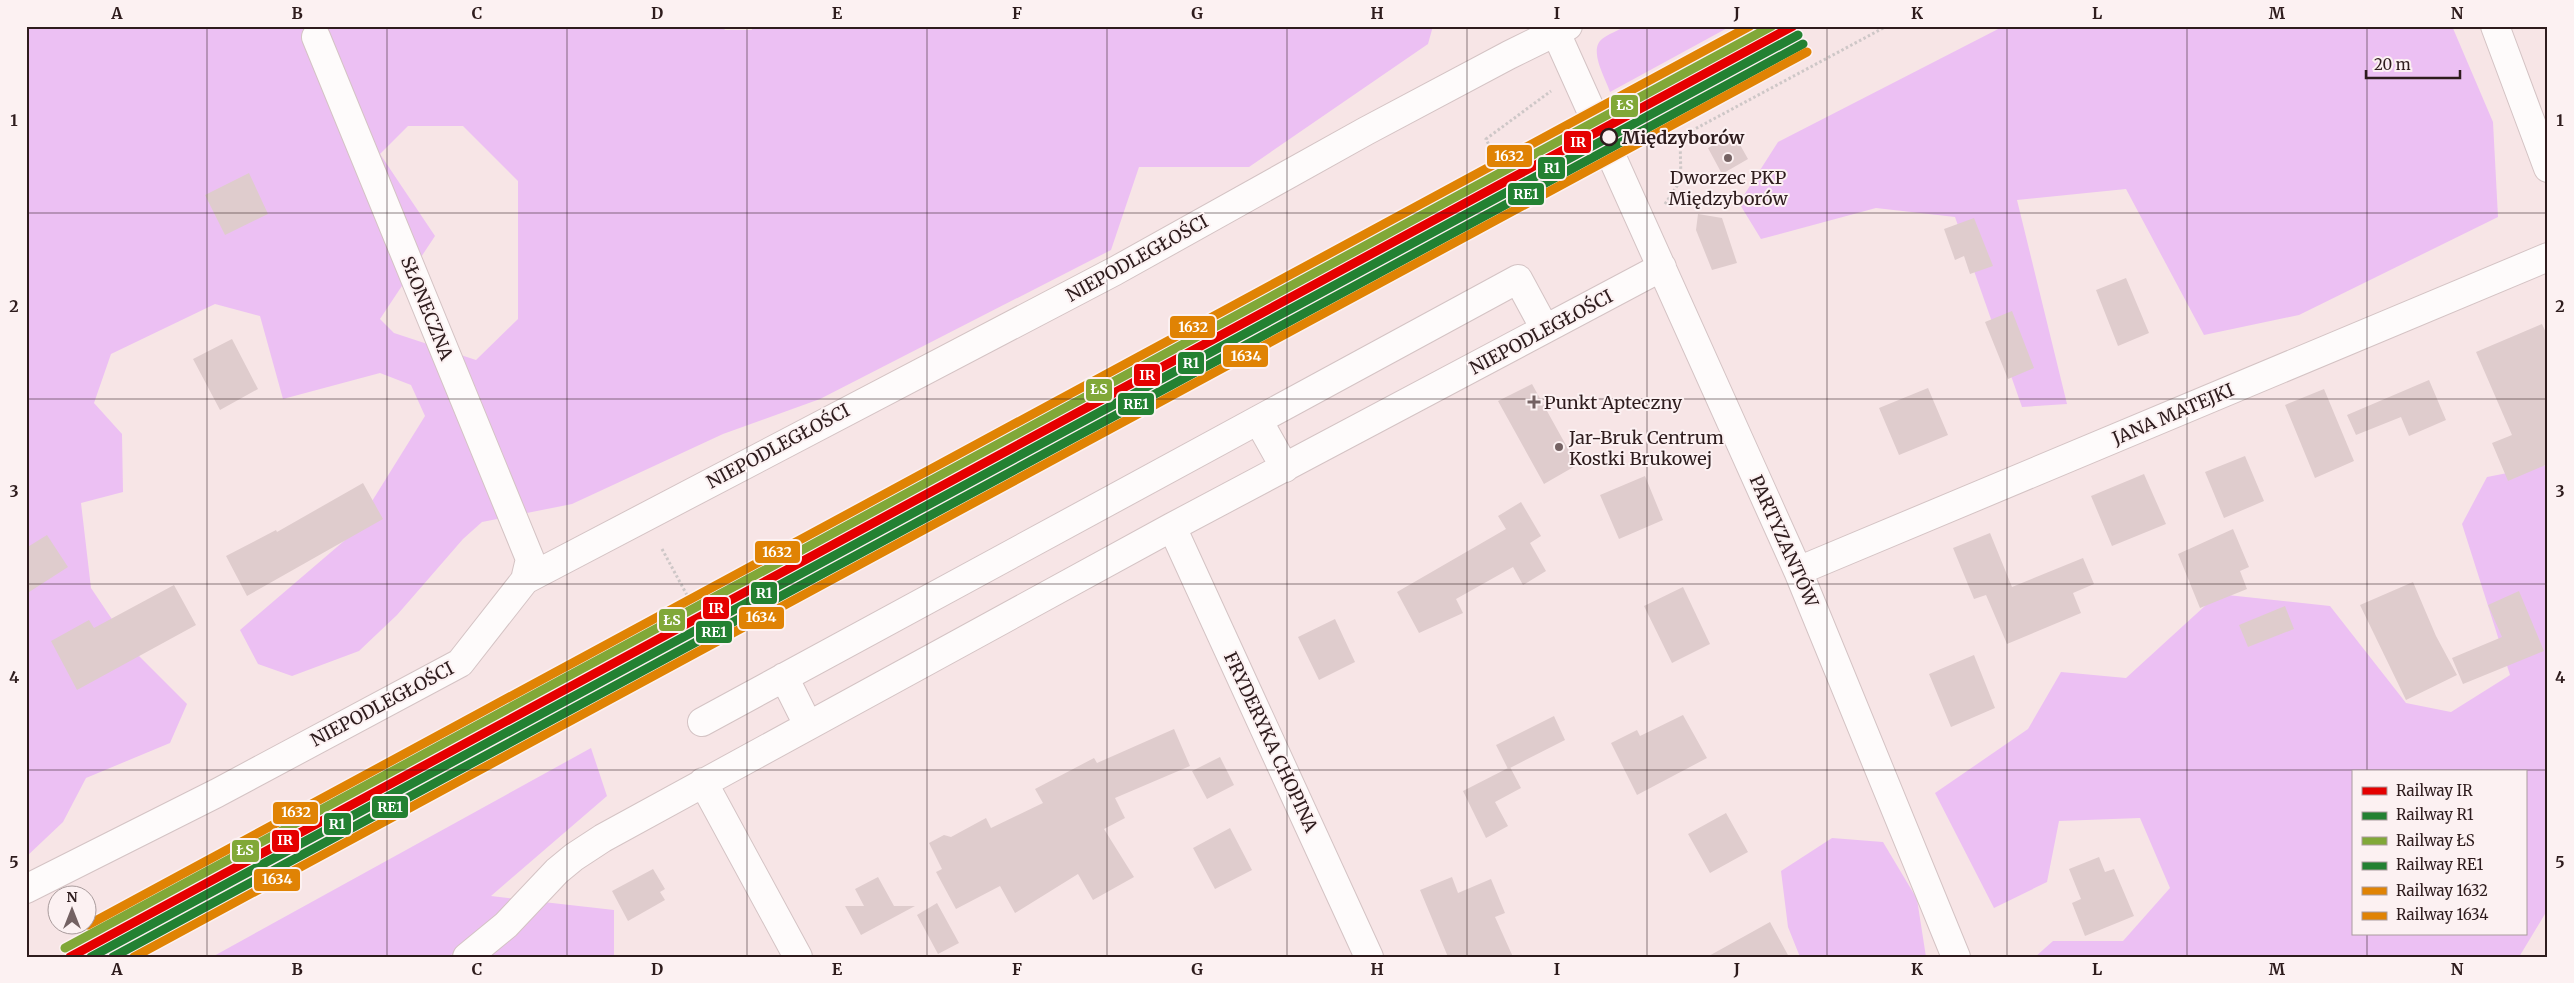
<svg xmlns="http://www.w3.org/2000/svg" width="2574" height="983" font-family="Merriweather,serif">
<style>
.green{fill:#ecc0f3;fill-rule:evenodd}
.building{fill:#dfcccd}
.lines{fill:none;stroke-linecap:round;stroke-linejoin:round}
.minor-casing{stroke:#d4c3c4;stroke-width:30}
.path{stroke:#cec7c7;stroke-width:3;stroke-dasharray:2.5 2.5;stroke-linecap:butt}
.minor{stroke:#fefbfb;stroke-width:28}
.rail-1-casing{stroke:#fcf1f2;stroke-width:12}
.rail-2-casing{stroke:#fcf1f2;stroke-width:12}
.rail-3-casing{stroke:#fcf1f2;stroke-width:12}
.rail-4-casing{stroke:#fcf1f2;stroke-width:12}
.rail-5-casing{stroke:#fcf1f2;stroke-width:12}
.rail-6-casing{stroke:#fcf1f2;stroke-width:12}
.rail-1{stroke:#e50000;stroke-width:9}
.rail-2{stroke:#238132;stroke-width:9}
.rail-3{stroke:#81a838;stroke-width:9}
.rail-4{stroke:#238132;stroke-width:9}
.rail-5{stroke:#e08304;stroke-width:9}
.rail-6{stroke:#e08304;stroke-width:9}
.grid{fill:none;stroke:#2e1c1d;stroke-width:1;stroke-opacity:0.55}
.stop-dot{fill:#fcf1f2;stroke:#2e1c1d;stroke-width:2.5}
.poi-dot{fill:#746263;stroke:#fcf1f2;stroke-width:2}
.labels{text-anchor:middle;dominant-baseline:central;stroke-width:4;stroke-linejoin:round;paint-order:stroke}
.stop-label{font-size:18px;font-weight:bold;fill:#2e1c1d;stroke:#fcf1f2;text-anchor:start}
.poi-label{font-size:18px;fill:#2e1c1d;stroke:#fcf1f2;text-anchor:start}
.street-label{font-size:18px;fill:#2e1c1d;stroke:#fcf1f2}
.line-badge{stroke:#fcf1f2;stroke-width:2}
.badge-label{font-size:14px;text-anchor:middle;font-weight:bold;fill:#fff}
.neatline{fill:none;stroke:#2e1c1d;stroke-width:2}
.grid-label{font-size:16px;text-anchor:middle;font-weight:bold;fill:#2e1c1d}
</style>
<rect width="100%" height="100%" fill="#f7e5e6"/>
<path class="green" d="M26,26H722L725,30H752L751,26H1433L1428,44L1249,167H1139L1111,250L820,399L723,434L572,504L482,522L463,539L397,615L359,651L292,676L258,664L240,630L351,535L425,416L411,385L380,373L283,399L260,316L215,304L111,354L94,403L122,434L123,492L81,503L91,588L132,649L187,704L170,743L86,778L63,822L26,857ZM408,126H463L518,181V319L476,360L394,333L380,319L435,236L380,154Z
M1627,26H1731L1610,92C1606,79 1588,50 1602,39C1608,34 1619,30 1627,26Z
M2004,26H2452L2493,122L2498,217L2299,315L2204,335L2126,189L2017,200L2067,404L2022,407L1955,217L1876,208L1761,239L1739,203L1778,142Z
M2548,465V909L2519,957H2035L2053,941H2123L2170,888L2140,818L2059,821L2047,882L1994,908L1935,793L2028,729L2061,672L2126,678L2218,594L2330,606L2406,703L2451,712L2510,675L2462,524L2487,477ZM2353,772H2525V934H2353Z
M591,748L607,796L491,896L614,910V957H486L476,938L448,957H212Z
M1832,838L1883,842L1917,899L1926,957H1800L1788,927L1781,871Z"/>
<path class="building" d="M1734,134L1748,159L1722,174L1708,148Z
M249,173L268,214L225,235L205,195Z
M1698,214L1722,218L1737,263L1712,270L1696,230Z
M1974,218L1993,266L1970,274L1964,256L1955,260L1944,229Z
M2126,278L2149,333L2118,346L2096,290Z
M2012,311L2034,368L2008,379L1985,322Z
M2542,324L2548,337V464L2508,481L2492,443L2512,435L2476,352Z
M232,339L258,389L220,410L193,359Z
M2429,380L2446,420L2409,436L2401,417L2356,435L2347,415Z
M1532,384L1577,465L1544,484L1498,401Z
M1928,388L1948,435L1899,455L1879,408Z
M2324,389L2354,461L2315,478L2285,405Z
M2245,456L2264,501L2224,518L2205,472Z
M2144,474L2166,524L2112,546L2091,496Z
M1645,476L1663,520L1619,539L1600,495Z
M363,483L383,519L247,596L226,556L276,530L277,532Z
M1521,502L1541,536L1530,543L1546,571L1523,585L1513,567L1456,599L1463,613L1419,633L1397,592L1506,529L1498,516Z
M2233,529L2249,567L2240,571L2247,589L2200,608L2178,554Z
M1990,533L2012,587L2083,558L2094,584L2073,593L2081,613L2007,644L1986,595L1974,599L1953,548Z
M47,535L68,567L26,594V548Z
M2413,582L2436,636L2457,675L2406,700L2360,605Z
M174,585L196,625L77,690L51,641L89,620L94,628Z
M1683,587L1710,644L1672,663L1644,606Z
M2519,591L2544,651L2463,684L2452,658L2502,637L2488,605Z
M2285,606L2294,629L2248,647L2239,625Z
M1335,619L1355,662L1319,680L1298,637Z
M1974,655L1995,708L1951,727L1929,674Z
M1683,715L1707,758L1637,795L1611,743L1637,730L1640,736Z
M1554,716L1565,740L1508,769L1496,745Z
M1174,729L1190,766L1115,798L1125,818L1104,829L1134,877L1093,900L1078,874L1015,913L1000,886L956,909L936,872L942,869L929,843L944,835L951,837L986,818L991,828L1043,803L1035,789L1094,758L1097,763Z
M1220,757L1234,785L1207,799L1192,771Z
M1510,767L1521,788L1495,802L1508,826L1486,838L1463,791Z
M1726,813L1748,852L1710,873L1688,834Z
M1230,828L1252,870L1215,889L1193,848Z
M2099,857L2105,872L2114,869L2134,916L2085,936L2072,903L2081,899L2069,869Z
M653,869L665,889L660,892L665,900L628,921L612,891Z
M878,877L894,906H915L861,935L845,906H864L855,889Z
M1452,877L1458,893L1491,879L1505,913L1495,917L1513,957H1448L1420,890Z
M937,903L959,943L938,954L917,915Z
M1770,922L1789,957H1707Z"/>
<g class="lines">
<g class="minor-casing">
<path id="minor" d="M1553,26L1798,571L1956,957
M2495,26L2548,168
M316,37L530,559L525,580
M1258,420L1285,468
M1172,527L1369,957
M1798,571L2548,257
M784,677L808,725
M702,722L1518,279L1545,329
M703,782L798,957
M26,889L217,793L460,663L525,580L1115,271L1366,131L1509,55L1568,26
M467,957L506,925L557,871L574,857L603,838L1172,527L1662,267"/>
</g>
<path class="path" d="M1665,204L1681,180L1680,137L1887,26
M662,549L688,597L1498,163L1486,139L1551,91"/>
<use href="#minor" class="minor"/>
<g class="rail-1-casing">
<path id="rail-1" d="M70,957L1793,26"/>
</g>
<g class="rail-2-casing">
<path id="rail-2" d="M91,957L1798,35"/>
</g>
<g class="rail-3-casing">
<path id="rail-3" d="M65,948L1772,26"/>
</g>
<g class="rail-4-casing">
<path id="rail-4" d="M113,957L1803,44"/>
</g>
<g class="rail-5-casing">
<path id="rail-5" d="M88,925L1750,26"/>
</g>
<g class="rail-6-casing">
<path id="rail-6" d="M134,957L1807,52"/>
</g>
<use href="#rail-1" class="rail-1"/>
<use href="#rail-2" class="rail-2"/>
<use href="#rail-3" class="rail-3"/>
<use href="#rail-4" class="rail-4"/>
<use href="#rail-5" class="rail-5"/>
<use href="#rail-6" class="rail-6"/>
</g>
<path class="grid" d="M207,26V957M387,26V957M567,26V957M747,26V957M927,26V957M1107,26V957M1287,26V957M1467,26V957M1647,26V957M1827,26V957M2007,26V957M2187,26V957M2367,26V772M26,213H2548M26,399H2548M26,584H2548M26,770H2548M2367,934V957"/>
<circle class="stop-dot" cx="1609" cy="137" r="8"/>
<g class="poi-dot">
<circle cx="1728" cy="158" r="5"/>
<path d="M1531.5 394.5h5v5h5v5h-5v5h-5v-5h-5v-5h5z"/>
<circle cx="1559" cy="447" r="5"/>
</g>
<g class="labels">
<g class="stop-label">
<text x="1622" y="137">Międzyborów</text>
</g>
<g class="poi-label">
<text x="1728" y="177" text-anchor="middle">Dworzec PKP<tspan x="1728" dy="21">Międzyborów</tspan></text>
<text x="1544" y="402">Punkt Apteczny</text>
<text x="1569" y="437">Jar-Bruk Centrum<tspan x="1569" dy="21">Kostki Brukowej</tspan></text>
</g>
<g class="street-label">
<text transform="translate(1137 258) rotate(-29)">NIEPODLEGŁOŚCI</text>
<text transform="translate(427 308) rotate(68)">SŁONECZNA</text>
<text transform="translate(1541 332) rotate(-28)">NIEPODLEGŁOŚCI</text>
<text transform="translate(2173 414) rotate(-23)">JANA MATEJKI</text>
<text transform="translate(778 446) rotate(-28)">NIEPODLEGŁOŚCI</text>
<text transform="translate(1784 541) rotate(66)">PARTYZANTÓW</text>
<text transform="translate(382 704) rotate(-28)">NIEPODLEGŁOŚCI</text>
<text transform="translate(1271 742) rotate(65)">FRYDERYKA CHOPINA</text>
</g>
</g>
<g class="line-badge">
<rect x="1610" y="94" width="29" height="24" rx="5" fill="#81a838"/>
<rect x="1563" y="130" width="29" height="24" rx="5" fill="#e50000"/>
<rect x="1486" y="144" width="47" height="24" rx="5" fill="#e08304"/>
<rect x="1537" y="156" width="29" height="24" rx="5" fill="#238132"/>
<rect x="1507" y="182" width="38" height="24" rx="5" fill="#238132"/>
<rect x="1169" y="315" width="47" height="24" rx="5" fill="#e08304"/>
<rect x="1222" y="344" width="47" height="24" rx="5" fill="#e08304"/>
<rect x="1177" y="351" width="28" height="24" rx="5" fill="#238132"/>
<rect x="1133" y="363" width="28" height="24" rx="5" fill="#e50000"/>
<rect x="1085" y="378" width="28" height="24" rx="5" fill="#81a838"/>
<rect x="1117" y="392" width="38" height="24" rx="5" fill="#238132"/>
<rect x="754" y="540" width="47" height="24" rx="5" fill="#e08304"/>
<rect x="750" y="581" width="28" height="24" rx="5" fill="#238132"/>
<rect x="702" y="596" width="28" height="24" rx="5" fill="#e50000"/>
<rect x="738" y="606" width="47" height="24" rx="5" fill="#e08304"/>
<rect x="658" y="608" width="28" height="24" rx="5" fill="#81a838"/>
<rect x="695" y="620" width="38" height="24" rx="5" fill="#238132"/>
<rect x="371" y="795" width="38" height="24" rx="5" fill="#238132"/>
<rect x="272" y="801" width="47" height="24" rx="5" fill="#e08304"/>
<rect x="323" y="812" width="29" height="24" rx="5" fill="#238132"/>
<rect x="271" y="829" width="29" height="24" rx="5" fill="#e50000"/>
<rect x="231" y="839" width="29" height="24" rx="5" fill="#81a838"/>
<rect x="253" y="868" width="48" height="24" rx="5" fill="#e08304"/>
</g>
<g class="badge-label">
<text x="1625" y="110">ŁS</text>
<text x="1578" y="147">IR</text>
<text x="1509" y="161">1632</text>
<text x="1552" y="173">R1</text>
<text x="1526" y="199">RE1</text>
<text x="1193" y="332">1632</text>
<text x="1246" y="361">1634</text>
<text x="1191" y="368">R1</text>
<text x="1147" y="380">IR</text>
<text x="1099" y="394">ŁS</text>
<text x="1136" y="409">RE1</text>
<text x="777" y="557">1632</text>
<text x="764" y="598">R1</text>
<text x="716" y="613">IR</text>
<text x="761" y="622">1634</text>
<text x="672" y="625">ŁS</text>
<text x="714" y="637">RE1</text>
<text x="390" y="812">RE1</text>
<text x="296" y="817">1632</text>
<text x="337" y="829">R1</text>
<text x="285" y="845">IR</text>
<text x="245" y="855">ŁS</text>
<text x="277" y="884">1634</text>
</g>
<rect width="2574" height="983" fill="none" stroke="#fcf1f2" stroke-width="55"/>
<rect x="2352" y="770" width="175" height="165" fill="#fcf1f2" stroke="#aa9c9d"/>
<rect x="2362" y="787" width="25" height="8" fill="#e50000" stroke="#aa9c9d"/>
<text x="2396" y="796" font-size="15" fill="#2e1c1d">Railway IR</text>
<rect x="2362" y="812" width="25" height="8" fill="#238132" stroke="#aa9c9d"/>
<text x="2396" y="820" font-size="15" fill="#2e1c1d">Railway R1</text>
<rect x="2362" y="837" width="25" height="8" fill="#81a838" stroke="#aa9c9d"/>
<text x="2396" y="846" font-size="15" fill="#2e1c1d">Railway ŁS</text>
<rect x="2362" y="862" width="25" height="8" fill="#238132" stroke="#aa9c9d"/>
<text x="2396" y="870" font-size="15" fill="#2e1c1d">Railway RE1</text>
<rect x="2362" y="887" width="25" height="8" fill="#e08304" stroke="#aa9c9d"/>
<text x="2396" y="896" font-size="15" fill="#2e1c1d">Railway 1632</text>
<rect x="2362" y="912" width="25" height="8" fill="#e08304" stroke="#aa9c9d"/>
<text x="2396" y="920" font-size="15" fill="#2e1c1d">Railway 1634</text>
<g transform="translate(72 910)"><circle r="24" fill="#fcf1f2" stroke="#aa9c9d"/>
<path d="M0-4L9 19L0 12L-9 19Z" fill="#746263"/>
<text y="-8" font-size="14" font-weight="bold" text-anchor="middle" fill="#2e1c1d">N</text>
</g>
<path d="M2366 70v8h94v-8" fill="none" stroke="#2e1c1d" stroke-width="2.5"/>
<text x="2374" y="70" font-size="15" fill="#2e1c1d" stroke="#fcf1f2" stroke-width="4" paint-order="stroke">20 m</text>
<rect x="28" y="28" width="2518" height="928" class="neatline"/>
<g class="grid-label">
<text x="117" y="19">A</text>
<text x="297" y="19">B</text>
<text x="477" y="19">C</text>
<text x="657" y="19">D</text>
<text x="837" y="19">E</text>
<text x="1017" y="19">F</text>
<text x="1197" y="19">G</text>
<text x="1377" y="19">H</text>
<text x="1557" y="19">I</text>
<text x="1737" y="19">J</text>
<text x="1917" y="19">K</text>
<text x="2097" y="19">L</text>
<text x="2277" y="19">M</text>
<text x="2457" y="19">N</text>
<text x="14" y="126">1</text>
<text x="2560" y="126">1</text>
<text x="14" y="312">2</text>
<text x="2560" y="312">2</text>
<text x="14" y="497">3</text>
<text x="2560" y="497">3</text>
<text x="14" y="683">4</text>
<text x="2560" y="683">4</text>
<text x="14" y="868">5</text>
<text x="2560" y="868">5</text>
<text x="117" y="975">A</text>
<text x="297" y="975">B</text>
<text x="477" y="975">C</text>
<text x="657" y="975">D</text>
<text x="837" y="975">E</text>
<text x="1017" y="975">F</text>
<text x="1197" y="975">G</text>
<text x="1377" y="975">H</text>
<text x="1557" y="975">I</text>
<text x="1737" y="975">J</text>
<text x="1917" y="975">K</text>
<text x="2097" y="975">L</text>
<text x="2277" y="975">M</text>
<text x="2457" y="975">N</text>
</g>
</svg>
